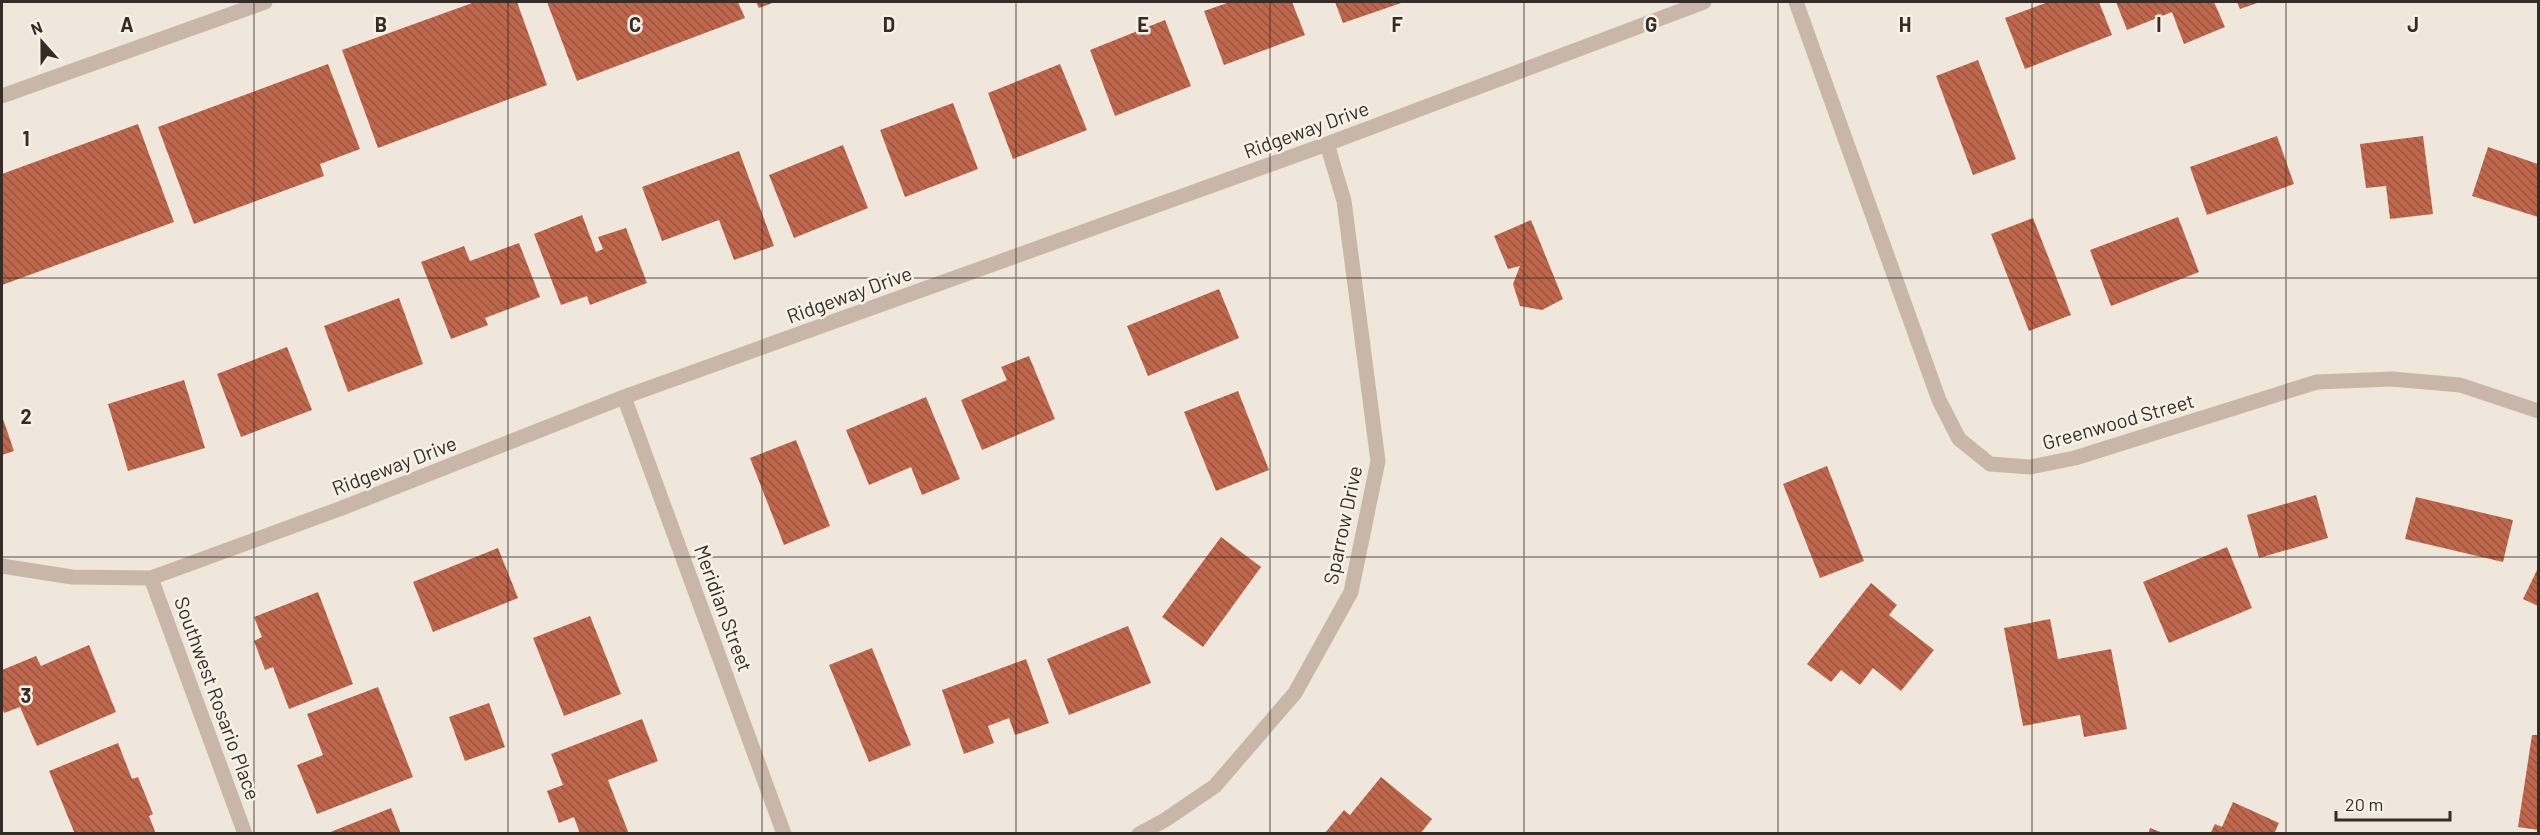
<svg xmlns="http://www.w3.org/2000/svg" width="2540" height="835" font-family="Barlow,sans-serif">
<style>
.building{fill:url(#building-back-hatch)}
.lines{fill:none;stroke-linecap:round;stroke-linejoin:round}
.street{stroke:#c8b7a9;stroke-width:15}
.grid{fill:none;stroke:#352c28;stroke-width:1.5;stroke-opacity:0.55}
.labels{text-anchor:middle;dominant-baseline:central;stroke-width:5;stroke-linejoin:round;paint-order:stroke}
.street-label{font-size:20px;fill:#352c28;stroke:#f8f1e8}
.grid-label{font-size:20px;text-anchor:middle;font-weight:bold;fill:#352c28;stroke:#f8f1e8;stroke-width:5;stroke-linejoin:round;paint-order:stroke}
</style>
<defs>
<pattern id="building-back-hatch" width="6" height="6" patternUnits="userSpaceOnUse" patternTransform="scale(1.5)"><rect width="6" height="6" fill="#be674c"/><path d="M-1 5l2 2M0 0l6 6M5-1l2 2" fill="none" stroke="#9b553f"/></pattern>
</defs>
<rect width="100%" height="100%" fill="#f0e7dc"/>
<path class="building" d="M475,2H517L547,85L378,148L342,50Z
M547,2H738L745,18L577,81Z
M756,2H775L759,8Z
M1230,2H1292L1305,35L1224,65L1204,11Z
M1335,2H1404L1343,23Z
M2048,2H2099L2112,35L2025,69L2005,18Z
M2116,2H2214L2225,27L2184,44L2172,12L2127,30Z
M2237,2H2260L2240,9Z
M1165,20L1191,86L1115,116L1090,50Z
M1978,60L2016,159L1973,175L1936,76Z
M328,64L360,149L320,164L324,176L194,224L158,127Z
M1060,64L1087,130L1013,159L988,93Z
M953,103L978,169L905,197L880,130Z
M138,124L174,222L2,285V174Z
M2277,136L2294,184L2207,215L2190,167Z
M2423,136L2433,214L2390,219L2386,186L2366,188L2360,144Z
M843,145L868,208L794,238L769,175Z
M2488,147L2538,164V217L2472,196Z
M739,151L774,246L734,260L719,220L662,241L642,187Z
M582,215L596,252L603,249L598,237L626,228L647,283L590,305L587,296L561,305L534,234Z
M2178,217L2199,272L2111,306L2090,250Z
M2033,218L2071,315L2029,331L1991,234Z
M1531,220L1563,299L1542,310L1520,306L1513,284L1520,266L1508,269L1494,236Z
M519,243L540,297L485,318L488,325L451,339L421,262L464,246L470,261Z
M1219,289L1239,338L1148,376L1127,326Z
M399,298L423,364L348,392L324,326Z
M287,347L312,410L241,437L217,374Z
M1029,356L1055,419L982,450L961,400L1007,380L1001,367Z
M184,380L205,448L128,471L108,404Z
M1238,391L1269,470L1216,491L1184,412Z
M926,397L960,479L922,495L911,467L869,485L846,430Z
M2,416L14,451L2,455Z
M796,440L830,526L784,545L750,458Z
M1827,466L1864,561L1820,578L1783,484Z
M2316,495L2328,538L2259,558L2247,515Z
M2416,497L2513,520L2503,562L2405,539Z
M1221,537L1261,567L1203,647L1162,617Z
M2227,547L2252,608L2169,643L2143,582Z
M498,548L518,598L433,632L413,582Z
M2538,568V606L2523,599Z
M1871,583L1897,605L1889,615L1934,650L1901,691L1873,668L1860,685L1841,670L1831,682L1807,664Z
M318,592L353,684L289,709L273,667L265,670L254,641L262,637L254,617Z
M590,616L621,694L564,716L533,638Z
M2050,619L2058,659L2111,649L2127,729L2084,737L2080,715L2023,726L2004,628Z
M1128,626L1151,683L1069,715L1047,659Z
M89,645L116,712L37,746L20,707L4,713L2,707V670L36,656L41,666Z
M872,648L911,745L869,762L829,665Z
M1026,659L1049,723L1015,735L1009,718L988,726L994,743L964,754L942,690Z
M378,687L413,777L317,814L297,765L323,755L307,714Z
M489,703L505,747L465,761L449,717Z
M642,719L658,761L608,780L629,834H580L574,817L559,823L547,791L563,785L551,754Z
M2532,735H2538V830L2518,827Z
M118,743L132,779L138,777L153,814L149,816L156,834H75L49,771Z
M1381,777L1432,819L1420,834L1325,833L1344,810L1350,815Z
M2233,802L2279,823L2274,834H2210L2215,824L2222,827Z
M391,808L401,834H328V833Z
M2150,828L2163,833V834H2148Z"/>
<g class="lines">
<path class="street" d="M1796,2L1939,400L1959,439L1990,464L2030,467L2075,458L2317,382L2392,379L2460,385L2538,411
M2,96L265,2
M624,397L784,834
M2,566L72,577L151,578L342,508L624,397L1327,144L1704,2
M151,578L245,834
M1139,834L1165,820L1215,786L1295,693L1351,592L1378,461L1344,201L1327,144"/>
</g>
<path class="grid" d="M254,2V834M508,2V834M762,2V834M1016,2V834M1270,2V834M1524,2V834M1778,2V834M2032,2V834M2286,2V834M2,278H2538M2,557H2538"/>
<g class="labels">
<g class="street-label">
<text transform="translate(1306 129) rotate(-20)">Ridgeway Drive</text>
<text transform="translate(849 294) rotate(-20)">Ridgeway Drive</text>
<text transform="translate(2118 421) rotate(-16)">Greenwood Street</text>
<text transform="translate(394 465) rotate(-21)">Ridgeway Drive</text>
<text transform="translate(1342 525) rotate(-78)">Sparrow Drive</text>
<text transform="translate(724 608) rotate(70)">Meridian Street</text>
<text transform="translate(218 698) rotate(70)">Southwest Rosario Place</text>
</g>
</g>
<g class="grid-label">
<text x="127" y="32">A</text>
<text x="381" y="32">B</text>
<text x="635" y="32">C</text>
<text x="889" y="32">D</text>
<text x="1143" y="32">E</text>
<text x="1397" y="32">F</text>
<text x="1651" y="32">G</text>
<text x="1905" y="32">H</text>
<text x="2159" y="32">I</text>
<text x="2413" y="32">J</text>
<text x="26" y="146">1</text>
<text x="26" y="424">2</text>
<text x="26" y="703">3</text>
</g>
<rect width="2540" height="835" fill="none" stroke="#352c28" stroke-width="6"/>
<g transform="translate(42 42) rotate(339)" stroke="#f8f1e8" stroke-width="4.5" paint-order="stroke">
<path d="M0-4.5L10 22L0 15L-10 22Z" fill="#352c28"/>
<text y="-9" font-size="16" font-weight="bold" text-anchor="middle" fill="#352c28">N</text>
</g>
<path d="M2336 811v9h114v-9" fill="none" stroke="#352c28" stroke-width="3"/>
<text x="2345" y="811" font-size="18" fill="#352c28" stroke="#f8f1e8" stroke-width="4.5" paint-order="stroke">20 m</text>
</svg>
